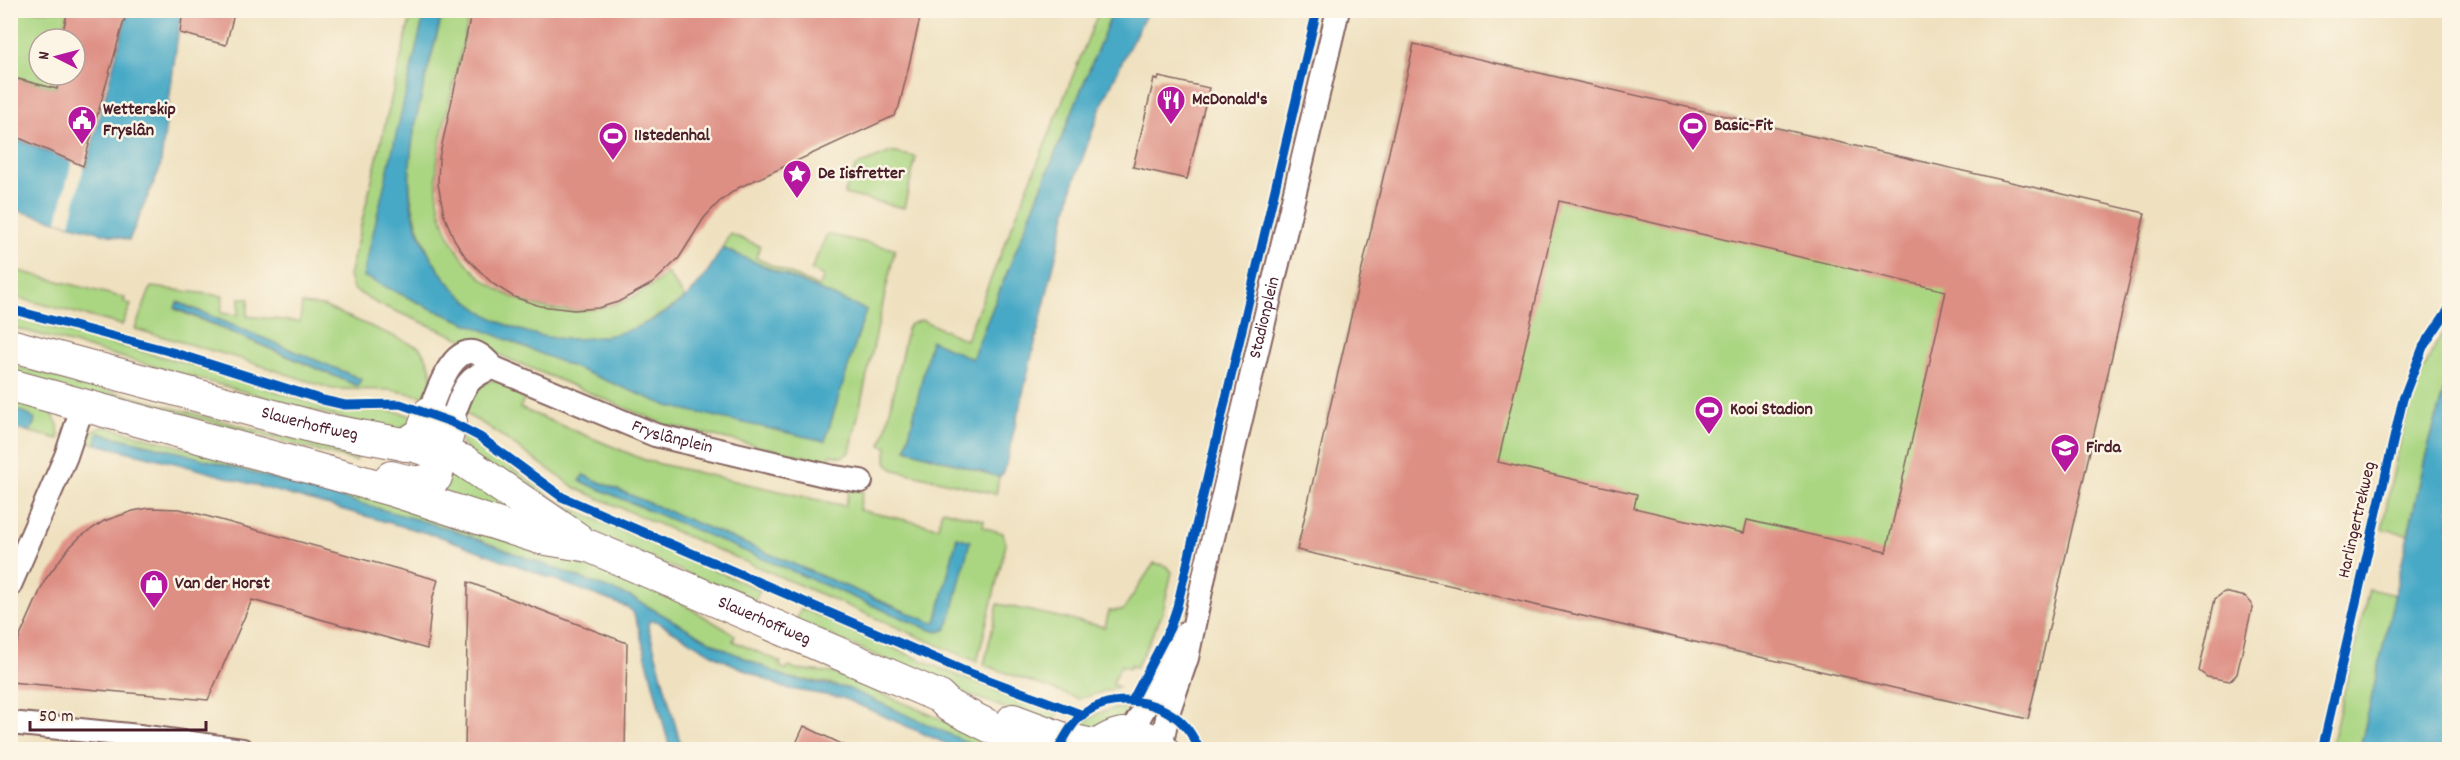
<svg xmlns="http://www.w3.org/2000/svg" width="2460" height="760" font-family="Dekko,sans-serif">
<style>
.green{fill:#aad682;stroke:#7a7a56;stroke-width:1.5;fill-rule:evenodd}
.water{fill:#47a9c6;stroke:#486478;stroke-width:1.5}
.pier{fill:#efe1c0}
.building{fill:#de8f84;fill-rule:evenodd}
.lines{fill:none;stroke-linecap:round;stroke-linejoin:round}
.street-casing{stroke:#84635f;stroke-width:26}
.secondary-casing{stroke:#84635f;stroke-width:34}
.street{stroke:#fff;stroke-width:22}
.secondary{stroke:#fff;stroke-width:32}
.cycleway-casing{stroke:#fcf5e5;stroke-width:13}
.cycleway{stroke:#0057b8;stroke-width:9}
.labels{text-anchor:middle;dominant-baseline:central;stroke-width:5;stroke-linejoin:round;paint-order:stroke}
.poi-label{font-size:18px;font-weight:bold;fill:#4a1f2b;stroke:#fcf5e5;text-anchor:start}
.street-label{font-size:18px;fill:#4a1f2b;stroke:#fcf5e5}
</style>
<rect width="100%" height="100%" fill="#fcf5e5"/>
<filter id="ink" filterUnits="userSpaceOnUse"><feTurbulence type="fractalNoise" baseFrequency=".0167" numOctaves="2"/><feDisplacementMap in="SourceGraphic" scale="12" xChannelSelector="R" yChannelSelector="G"/><feConvolveMatrix kernelMatrix="1 2 1 2 8 2 1 2 1" color-interpolation-filters="sRGB"/></filter>
<filter id="wash" filterUnits="userSpaceOnUse"><feTurbulence type="fractalNoise" baseFrequency=".008" numOctaves="4" result="noise"/><feDisplacementMap in="SourceGraphic" scale="24" xChannelSelector="R" yChannelSelector="G"/><feGaussianBlur stdDeviation="1.35" result="paint"/><feColorMatrix in="noise" values="0 0 0 0 0 0 0 0 0 0 0 0 0 0 0 0 0 1.4 0 .05"/><feComposite in="paint" operator="in"/></filter>
<g filter="url(#wash)">
<rect width="100%" height="100%" fill="#efe1c0"/>
<path class="green" d="M10,11H68L60,39H39V75H60L56,88L11,76Z
M412,11H425L364,276L432,309L668,406L866,310L722,248L730,234L760,246L756,258L819,287L824,276L811,270L827,234L895,249L850,452L842,457L830,455L829,462L666,425L376,303L353,289L349,276Z
M443,11H470C464,40 457,70 450,99C442,132 433,164 438,198C453,306 591,347 667,273L685,298C656,319 626,336 590,340C543,345 486,323 453,288C432,266 418,233 412,203C401,151 431,63 443,11Z
M1099,11H1113L972,359L931,341L906,449L999,477L996,494L895,470C885,465 885,458 887,447L881,445L886,429L907,329L910,324L922,320L966,340Z
M1414,44L2145,213L2028,719L1297,550Z
M891,152L916,157L904,208L844,194L856,166Z
M11,269L125,298L124,302L131,305L122,325L11,296Z
M151,287L223,296L221,313L238,315L240,298L249,299L247,316L300,322L302,304L323,306L419,347C432,363 435,377 427,397L391,390L332,389L238,358L135,329ZM178,302L360,379L358,386L175,309Z
M10,316L212,370L326,408C351,413 392,405 413,417L412,423L394,432C265,399 139,361 11,327Z
M2449,324V372L2425,459L2408,534L2382,529C2396,459 2407,384 2449,324Z
M10,364L267,433L359,452L356,461L113,396H79L11,380Z
M494,380L527,392L520,408L647,461L845,506L850,489L863,492L859,510L938,527L942,510L984,520L983,527L1003,533L1006,544L977,662L577,489L487,426L462,412C470,398 477,383 494,380ZM583,475L930,622L935,623L937,619L957,537L969,541L950,621L946,629L939,632L928,629L581,481Z
M10,394L48,407L58,425L59,439L30,432L34,424L26,413L11,409Z
M104,426L519,538L617,573L663,592L732,633L735,636L733,641L781,662L779,666L787,670L789,666L795,669L834,673L943,720L1004,749H982L829,683L788,678L722,648L631,597L447,528L182,453L99,433L96,444L85,441L93,431Z
M462,434L483,446L557,501L571,508L760,590L754,603L569,522L476,461L461,443Z
M459,464L543,523L435,491Z
M1154,563L1167,566L1172,572L1162,615L1136,668L1131,665L1129,669L1121,665L1112,684L1119,687L1079,699L984,665L998,604L1105,627L1109,611L1123,610Z
M2369,589L2395,595L2360,749L2330,750Z
M801,608L958,676L1058,713L1053,726L954,689L796,621Z
M1119,708L1137,709L1134,714L1105,730L1077,728L1098,713Z"/>
<path class="water" d="M128,11H181L160,168L129,240L11,209L10,136L86,168Z
M425,11H443C430,64 402,150 411,203C435,331 584,381 684,299C700,286 712,266 722,248L866,310L825,441L668,406L432,309L363,276Z
M1113,11H1148L1126,53L1101,107L1073,185L1004,472L999,477L906,449L931,340L972,359Z
M177,302L361,379L358,386L175,308Z
M2449,372V749H2360L2425,459Z
M11,409L26,413L35,420L30,432L20,429L11,434Z
M98,433L182,453L447,528L631,597L722,648L788,678L847,688L982,749H958L843,698L784,688L717,657L656,621H649L648,626L682,749H670L638,626L633,612L627,607L444,538L179,464L96,444Z
M583,475L930,622L935,623L937,619L957,537L970,541L950,621L946,629L939,632L928,629L580,481Z"/>
<path class="pier" d="M87,152L70,224L57,221L72,161L83,166Z"/>
<g id="blocks">
<path class="building" d="M68,10H127L83,166L10,134V77L57,89L60,75H75V39H61Z
M183,10H235L226,45L180,33Z
M472,10H922L899,107L894,116L738,188L719,202L704,218L679,258L653,283L618,302L598,308L574,310L540,306L514,297L493,284L465,256L454,239L444,215L438,184L439,158Z
M1414,44L2145,213L2028,719L1297,550ZM1559,201L1946,291L1886,552L1747,520L1744,533L1634,508L1637,494L1498,462Z
M1159,77L1209,88L1187,179L1133,167L1154,79L1158,80Z
M149,508L180,509L195,513L438,580L432,600L427,649L252,600L208,700L10,682V659L45,580L67,550L80,537L104,521L133,511Z
M468,582L627,643L625,750H465Z
M2224,592L2246,597L2252,604V608L2237,674L2230,681L2207,677L2199,671L2215,599Z
M804,726L854,750H793Z"/>
</g>
</g>
<g filter="url(#ink)">
<use href="#blocks" fill-opacity="0" stroke="#84635f" stroke-width="1.5"/>
<g class="lines">
<g class="street-casing">
<g id="street">
<path id="s1" d="M429,413C436,396 453,338 480,355C485,358 490,364 494,368L655,435L829,476L861,481"/>
<path d="M451,422C462,395 462,377 494,368"/>
<path d="M10,585L66,456L83,405"/>
<path d="M10,723L139,736L242,750"/>
<path d="M1130,733C1151,700 1165,664 1187,632"/>
<path id="s2" d="M1161,747L1168,713L1187,658L1206,567L1338,10"/>
</g>
</g>
<g class="secondary-casing">
<g id="secondary">
<path id="s3" d="M10,345L322,429L414,446L464,461L578,539"/>
<path id="s4" d="M10,385L392,490L540,538L589,546L940,697L949,706L1037,750"/>
<path d="M405,445L422,433L429,413"/>
<path d="M391,477C406,481 421,486 436,477L451,422"/>
<path d="M1013,720L1064,739L1098,746"/>
<path d="M1095,750C1112,728 1146,729 1163,750"/>
</g>
</g>
<use href="#street" class="street"/>
<use href="#secondary" class="secondary"/>
<g class="cycleway-casing">
<path id="cycleway" d="M10,309L172,352L323,400L345,405L400,404L451,422L480,437L562,497L962,670L1083,715
M1132,701L1170,628L1177,607L1317,10
M1058,750C1064,738 1072,723 1082,715C1110,694 1152,698 1178,719C1188,727 1194,739 1200,750
M2322,750L2403,399L2423,347L2450,307"/>
</g>
<use href="#cycleway" class="cycleway"/>
</g>
</g>
<defs>
<g id="restaurant-pin" transform="scale(1.5)"><path d="M0 17L-7.5 6A9.5 9.5 0 1 1 7.5 6Z" fill="#b5179e" stroke="#fcf5e5"/><path d="M-5-6h1v4h1v-4h1v4h1v-4h1v5L-1.5 .5V6h-2V.5L-5-1ZM5-6V6H3V1.5H1.5Q1.5-4 5-6Z" fill="#fff"/></g>
<g id="civic-pin" transform="scale(1.5)"><path d="M0 17L-7.5 6A9.5 9.5 0 1 1 7.5 6Z" fill="#b5179e" stroke="#fcf5e5"/><path d="M-.6-6.5H3V-4.5H.6V-3L4-1V1h2V6H-6V1h2V-1L-.6-3ZM-1.2 2.5V6h2.4V2.5Z" fill="#fff"/></g>
<g id="stadium-pin" transform="scale(1.5)"><path d="M0 17L-7.5 6A9.5 9.5 0 1 1 7.5 6Z" fill="#b5179e" stroke="#fcf5e5"/><path d="M0-5a6.5 5 0 1 0 0 10a6.5 5 0 1 0 0-10ZM-3.5-1.8h7v3.6h-7Z" fill="#fff"/></g>
<g id="sight-pin" transform="scale(1.5)"><path d="M0 17L-7.5 6A9.5 9.5 0 1 1 7.5 6Z" fill="#b5179e" stroke="#fcf5e5"/><path d="M0-6L1.8-2.2L6-1.7L2.9 1.2L3.7 5.4L0 3.3L-3.7 5.4L-2.9 1.2L-6-1.7L-1.8-2.2Z" fill="#fff"/></g>
<g id="university-pin" transform="scale(1.5)"><path d="M0 17L-7.5 6A9.5 9.5 0 1 1 7.5 6Z" fill="#b5179e" stroke="#fcf5e5"/><path d="M0-5L7-2L0 1L-7-2ZM-4 1L0 2.5L4 1V4Q0 6-4 4Z" fill="#fff"/></g>
<g id="shop-pin" transform="scale(1.5)"><path d="M0 17L-7.5 6A9.5 9.5 0 1 1 7.5 6Z" fill="#b5179e" stroke="#fcf5e5"/><path d="M-5-2.5h2.3a2.7 3.5 0 0 1 5.4 0H5L5.5 6h-11ZM-1.5-2.5h3a1.5 2.3 0 0 0-3 0Z" fill="#fff"/></g>
</defs>
<g fill-rule="evenodd">
<use href="#restaurant-pin" x="1171" y="100"/>
<use href="#civic-pin" x="82" y="120"/>
<use href="#stadium-pin" x="1693" y="126"/>
<use href="#stadium-pin" x="613" y="136"/>
<use href="#sight-pin" x="797" y="174"/>
<use href="#stadium-pin" x="1709" y="410"/>
<use href="#university-pin" x="2065" y="448"/>
<use href="#shop-pin" x="154" y="584"/>
</g>
<g class="labels">
<g class="poi-label">
<text x="1192" y="100">McDonald's</text>
<text x="103" y="110">Wetterskip<tspan x="103" dy="21">Fryslân</tspan></text>
<text x="1714" y="126">Basic-Fit</text>
<text x="634" y="136">11stedenhal</text>
<text x="818" y="174">De Iisfretter</text>
<text x="1730" y="410">Kooi Stadion</text>
<text x="2086" y="448">Firda</text>
<text x="175" y="584">Van der Horst</text>
</g>
<g class="street-label">
<text stroke="none"><textPath href="#s2" startOffset="442">Stadionplein</textPath></text>
<text stroke="none"><textPath href="#s3" startOffset="310">Slauerhoffweg</textPath></text>
<text stroke="none"><textPath href="#s1" startOffset="298">Fryslânplein</textPath></text>
<text transform="translate(2358 520) rotate(-77)">Harlingertrekweg</text>
<text stroke="none"><textPath href="#s4" startOffset="792">Slauerhoffweg</textPath></text>
</g>
</g>
<rect width="2460" height="760" fill="none" stroke="#fcf5e5" stroke-width="36"/>
<g transform="translate(57 57) rotate(276)"><circle r="28" fill="#fcf5e5" stroke="#b59f9b" stroke-width="1.5"/>
<path d="M0-4.5L10 22L0 15L-10 22Z" fill="#b5179e"/>
<text y="-9" font-size="16" font-weight="bold" text-anchor="middle" fill="#4a1f2b">N</text>
</g>
<path d="M30 721v9h176v-9" fill="none" stroke="#4a1f2b" stroke-width="3"/>
<text x="39" y="721" font-size="18" fill="#4a1f2b" stroke="#fcf5e5" stroke-width="4.5" paint-order="stroke">50 m</text>
</svg>
